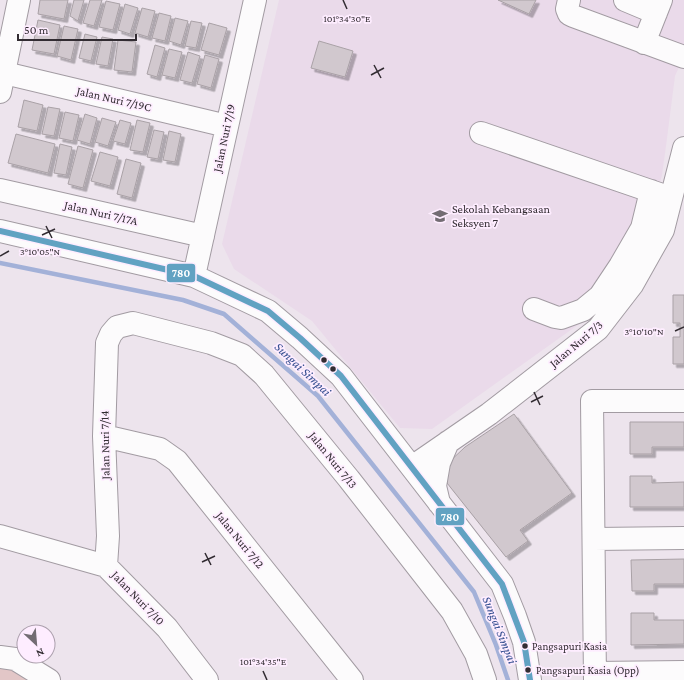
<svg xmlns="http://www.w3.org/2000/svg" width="684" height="680" font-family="'Crimson Pro',serif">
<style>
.built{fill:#eadaea}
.green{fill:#e2c6c7}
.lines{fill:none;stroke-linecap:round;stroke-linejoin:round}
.stream{stroke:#a3b1d8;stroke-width:4.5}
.building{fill:#d1c8ce;stroke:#a9a1a6;filter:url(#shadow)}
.minor-casing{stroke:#a29ba2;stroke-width:24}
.minor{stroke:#fcfbfc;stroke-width:22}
.bus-1-casing{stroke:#feedff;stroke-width:9}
.bus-1{stroke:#61a2c2;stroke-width:6}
.ticks{fill:none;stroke:#322c32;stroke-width:1.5}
.bus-dot{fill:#322c32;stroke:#feedff;stroke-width:1.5}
.labels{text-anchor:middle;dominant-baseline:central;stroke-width:3.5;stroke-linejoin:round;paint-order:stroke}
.bus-label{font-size:11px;fill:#322c32;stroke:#feedff;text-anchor:start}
.street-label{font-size:12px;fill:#322c32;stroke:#feedff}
.poi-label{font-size:12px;fill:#322c32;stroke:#feedff;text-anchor:start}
.water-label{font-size:13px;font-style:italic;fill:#354f90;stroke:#feedff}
.ticks-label{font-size:10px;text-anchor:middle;fill:#322c32;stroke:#feedff;stroke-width:3.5;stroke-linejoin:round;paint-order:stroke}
.line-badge{stroke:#feedff;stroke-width:1.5}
.badge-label{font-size:11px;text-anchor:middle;font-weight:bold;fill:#fff}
</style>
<defs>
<filter id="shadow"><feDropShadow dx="3.5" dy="3.5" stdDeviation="0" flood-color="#0004"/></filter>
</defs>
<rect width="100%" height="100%" fill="#ede4ed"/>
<path class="built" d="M279,0H684V56L675,76L666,146L662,175L656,198L582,322L432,429L400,428L312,321L234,269L222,244Z"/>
<path class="green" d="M0,668H9L27,680H0Z"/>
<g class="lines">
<path class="stream" d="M0,263L183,300L224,314L318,396L474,592L496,645L508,680"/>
</g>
<path class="building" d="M40,0H68L64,19L38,14Z
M74,0H84L78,21L70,16Z
M90,0H102L94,26L83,23Z
M498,0H536L529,14Z
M106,1L120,4L113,30L99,27Z
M125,4L138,8L130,34L118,30Z
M142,8L155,11L148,37L135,33Z
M159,13L171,16L165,41L152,38Z
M175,18L188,21L181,45L169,41Z
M38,20L60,25L54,54L32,50Z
M191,21L202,23L196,48L185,46Z
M209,23L227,28L219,55L201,50Z
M64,26L78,29L71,60L57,56Z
M85,34L97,37L91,61L79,58Z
M102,37L113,39L108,66L96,64Z
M118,40L136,42L132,72L114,70Z
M319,41L353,51L345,77L311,68Z
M155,45L165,48L157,77L147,74Z
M169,49L182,52L175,78L162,75Z
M188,52L200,56L192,83L180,80Z
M205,55L219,59L211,88L197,84Z
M24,100L43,105L37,131L18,127Z
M48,107L60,109L54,136L42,134Z
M65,112L79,115L73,141L59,138Z
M85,114L97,118L90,144L77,140Z
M102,118L116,122L108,146L95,142Z
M120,120L131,123L125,144L113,141Z
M137,120L150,123L143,152L130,150Z
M154,130L164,132L158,159L147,157Z
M169,131L181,134L175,162L163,160Z
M16,134L55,144L48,173L8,163Z
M60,144L72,147L66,175L54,173Z
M78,146L93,150L83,188L68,184Z
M100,152L118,157L110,186L91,181Z
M126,159L141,163L132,198L117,194Z
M673,295H684V364H673V337H680V323H673Z
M514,414L572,493L520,530L528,541L506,557L447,483L446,465L465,447Z
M630,422H684V447H652V454H630Z
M630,476H652V483L684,482V507H630Z
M684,559V584H654V591H632L631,560Z
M631,613H654V620H684V644L631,645Z"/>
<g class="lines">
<g class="minor-casing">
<path id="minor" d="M569,0L567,9L569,14L573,16L684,57
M625,0L656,13
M644,43L661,0
M0,72L227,126
M0,92L19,0
M481,133L671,198
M0,190L203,236
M0,231L194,276L268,311L300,338L341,376L502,584L515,616L524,642L530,680
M194,276L255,0
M534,309L555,317L561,318L583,310L600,296L620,266L642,228L651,191
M104,436L160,449L177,461L352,680
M412,467L489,414L598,329L632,285L663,230L684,148
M439,503L435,486L439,463L448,442
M0,536L106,566L167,628L207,680
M594,539L684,538
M106,566L108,536L104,436L107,343L111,334L117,327L133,323L211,343L242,355L264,375L349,479L452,611L476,654L485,680
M0,657L15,659L49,680
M595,673L684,672
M595,680L592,401H684"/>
</g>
<use href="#minor" class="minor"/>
<g class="bus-1-casing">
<path id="bus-1" d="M0,231L194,276L268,311L300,338L341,376L502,584L524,642L530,680"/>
</g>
<use href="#bus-1" class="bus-1"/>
</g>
<path class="ticks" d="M343,0L347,9M374,65L381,78M371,75L384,68M46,226L52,238M42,235L55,229M0,256L9,251M675,331L684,327M534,392L540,405M531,402L543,396M205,553L211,565M202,562L215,556M263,671L267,680"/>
<defs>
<g id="school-bare" transform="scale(1.2)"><path d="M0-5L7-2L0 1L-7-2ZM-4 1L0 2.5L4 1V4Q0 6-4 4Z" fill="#736c73" stroke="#feedff" stroke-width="2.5" paint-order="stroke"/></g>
</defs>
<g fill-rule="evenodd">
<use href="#school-bare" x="440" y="216"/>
</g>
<g class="bus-dot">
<circle cx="324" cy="360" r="3.5"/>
<circle cx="333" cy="369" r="3.5"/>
<circle cx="525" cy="646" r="3.5"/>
<circle cx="528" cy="670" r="3.5"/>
</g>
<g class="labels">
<g class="bus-label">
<text x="532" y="646">Pangsapuri Kasia</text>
<text x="536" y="670">Pangsapuri Kasia (Opp)</text>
</g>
<g class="street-label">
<text transform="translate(114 99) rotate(13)">Jalan Nuri 7/19C</text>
<text transform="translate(224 138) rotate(-78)">Jalan Nuri 7/19</text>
<text transform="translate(101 213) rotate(13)">Jalan Nuri 7/17A</text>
<text transform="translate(576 344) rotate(-40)">Jalan Nuri 7/3</text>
<text transform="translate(105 445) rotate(-91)">Jalan Nuri 7/14</text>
<text transform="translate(333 460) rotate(51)">Jalan Nuri 7/13</text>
<text transform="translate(240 540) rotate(51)">Jalan Nuri 7/12</text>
<text transform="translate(138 598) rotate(46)">Jalan Nuri 7/10</text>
</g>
<g class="poi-label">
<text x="452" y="209">Sekolah Kebangsaan<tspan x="452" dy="14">Seksyen 7</tspan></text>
</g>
<g class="water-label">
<text transform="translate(303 369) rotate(43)">Sungai Simpai</text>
<text transform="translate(500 630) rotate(68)">Sungai Simpai</text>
</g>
</g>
<g class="ticks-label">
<text x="347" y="22">101°34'30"E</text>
<text x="40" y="255">3°10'05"N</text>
<text x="644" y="335">3°10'10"N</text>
<text x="263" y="665">101°34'35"E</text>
</g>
<g class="line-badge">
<rect x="166" y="263" width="30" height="20" rx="4" fill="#61a2c2"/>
<rect x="435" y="507" width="30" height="19" rx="4" fill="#61a2c2"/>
</g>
<g class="badge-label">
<text x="181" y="277">780</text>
<text x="450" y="521">780</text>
</g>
<g transform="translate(36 644) rotate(154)"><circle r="19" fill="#feedff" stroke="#aca0ad"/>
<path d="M0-3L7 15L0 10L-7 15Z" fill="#736c73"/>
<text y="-6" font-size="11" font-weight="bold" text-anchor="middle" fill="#322c32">N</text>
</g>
<path d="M18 34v6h118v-6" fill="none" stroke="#322c32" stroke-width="2"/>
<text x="24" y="34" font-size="12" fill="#322c32" stroke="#feedff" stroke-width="3" paint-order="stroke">50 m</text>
</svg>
